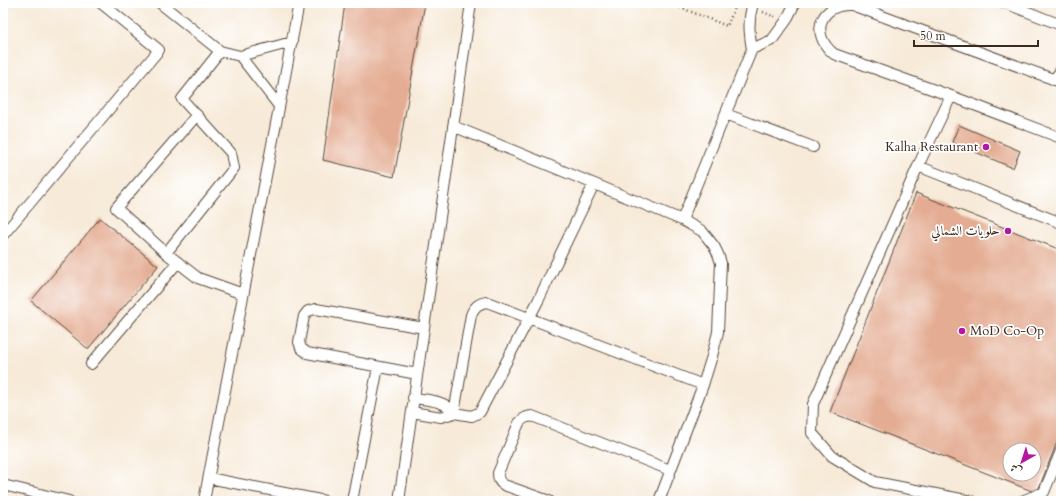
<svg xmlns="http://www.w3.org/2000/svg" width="1064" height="504" font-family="Cardo,Amiri,serif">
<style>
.building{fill:#e4ac92;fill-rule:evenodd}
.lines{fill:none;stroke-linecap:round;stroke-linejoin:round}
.service-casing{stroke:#57473a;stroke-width:12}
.path{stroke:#57473a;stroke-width:2.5;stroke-dasharray:1 3;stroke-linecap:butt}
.service{stroke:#fff;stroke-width:10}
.poi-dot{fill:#b5179e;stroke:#fff;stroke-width:1.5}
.labels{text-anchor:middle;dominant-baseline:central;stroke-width:3.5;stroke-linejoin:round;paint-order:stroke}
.poi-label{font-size:13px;fill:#3b2a1e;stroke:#fff;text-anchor:end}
</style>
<rect width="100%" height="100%" fill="#fff"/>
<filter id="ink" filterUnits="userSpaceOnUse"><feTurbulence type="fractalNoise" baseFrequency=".025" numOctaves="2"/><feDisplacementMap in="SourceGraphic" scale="8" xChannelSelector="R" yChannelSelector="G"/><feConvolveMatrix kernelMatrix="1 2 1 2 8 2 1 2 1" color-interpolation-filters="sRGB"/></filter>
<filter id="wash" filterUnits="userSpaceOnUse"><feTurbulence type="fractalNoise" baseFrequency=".012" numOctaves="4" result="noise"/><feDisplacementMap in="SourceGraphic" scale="16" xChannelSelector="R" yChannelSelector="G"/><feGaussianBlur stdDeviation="0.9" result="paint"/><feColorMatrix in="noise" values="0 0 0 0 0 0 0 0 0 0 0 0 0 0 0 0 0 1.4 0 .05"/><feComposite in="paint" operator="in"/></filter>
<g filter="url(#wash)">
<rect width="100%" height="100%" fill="#f7ead8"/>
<g id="blocks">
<path class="building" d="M345,3H425L394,177L323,160Z
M959,125L1020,151L1013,168L952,142Z
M916,193L1061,250V432L1037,493L830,412ZM1010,450H1034V474H1010Z
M100,218L158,266L88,349L31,301Z"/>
</g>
</g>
<g filter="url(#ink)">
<use href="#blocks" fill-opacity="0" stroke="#57473a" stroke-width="1"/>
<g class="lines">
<g class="service-casing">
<path id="service" d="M160,3L220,51L240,56L292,42
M1005,3L1061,25
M752,49L772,40L786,21L795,3
M240,56L279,106
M1054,80L1061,70
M1061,82L852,5C820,3 809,34 834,54L951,96L1061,138
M951,96L918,166L813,404L812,433L832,456L875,482L971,501
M726,114L813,147
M197,115L116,208L166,253L198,278L243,294
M453,126L682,220L702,231L714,246L718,254L721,263L718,332L712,356L703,385L659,501
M918,166L1061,223
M682,220L752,49C749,32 748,20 753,3
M3,235L159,50L101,3
M166,253L234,168L231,153L182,99L220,51
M91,364L178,262
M417,374L307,353L301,348L299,342L304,316L308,311L316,309L424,328
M413,398C428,400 445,400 454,413
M412,412L441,417L454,413L472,416L480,412L538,301L594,184
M454,413L471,315C474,307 478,303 487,302L703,385
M209,478L325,501
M3,485L69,501
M204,501L299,3
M352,501L378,367
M399,501L471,3
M549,501L504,485C499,482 498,479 498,473L519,423C523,418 526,417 532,416L670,470
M1022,501L1044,492L1061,451"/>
</g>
<path class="path" d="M669,3L727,26L737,3
M763,12L775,17"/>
<use href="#service" class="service"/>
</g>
</g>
<g class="poi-dot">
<circle cx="986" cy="147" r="4"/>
<circle cx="1008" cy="231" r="4"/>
<circle cx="962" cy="331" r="4"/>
</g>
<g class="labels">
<g class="poi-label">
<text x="978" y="147">Kalha Restaurant</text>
<text x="1000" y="231">حلويات الشمالي</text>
<text x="970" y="331" text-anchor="start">MoD Co-Op</text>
</g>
</g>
<rect width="1064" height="504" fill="none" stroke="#fff" stroke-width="16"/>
<g transform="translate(1022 462) rotate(219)"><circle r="19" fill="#ffffff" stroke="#b1aaa5"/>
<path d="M0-3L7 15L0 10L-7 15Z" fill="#b5179e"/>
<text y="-6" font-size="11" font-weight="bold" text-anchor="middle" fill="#3b2a1e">ش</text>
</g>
<path d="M914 40v6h124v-6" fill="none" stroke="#3b2a1e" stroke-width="2"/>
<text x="920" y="40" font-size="12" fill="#3b2a1e" stroke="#ffffff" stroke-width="3" paint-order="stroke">50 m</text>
</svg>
